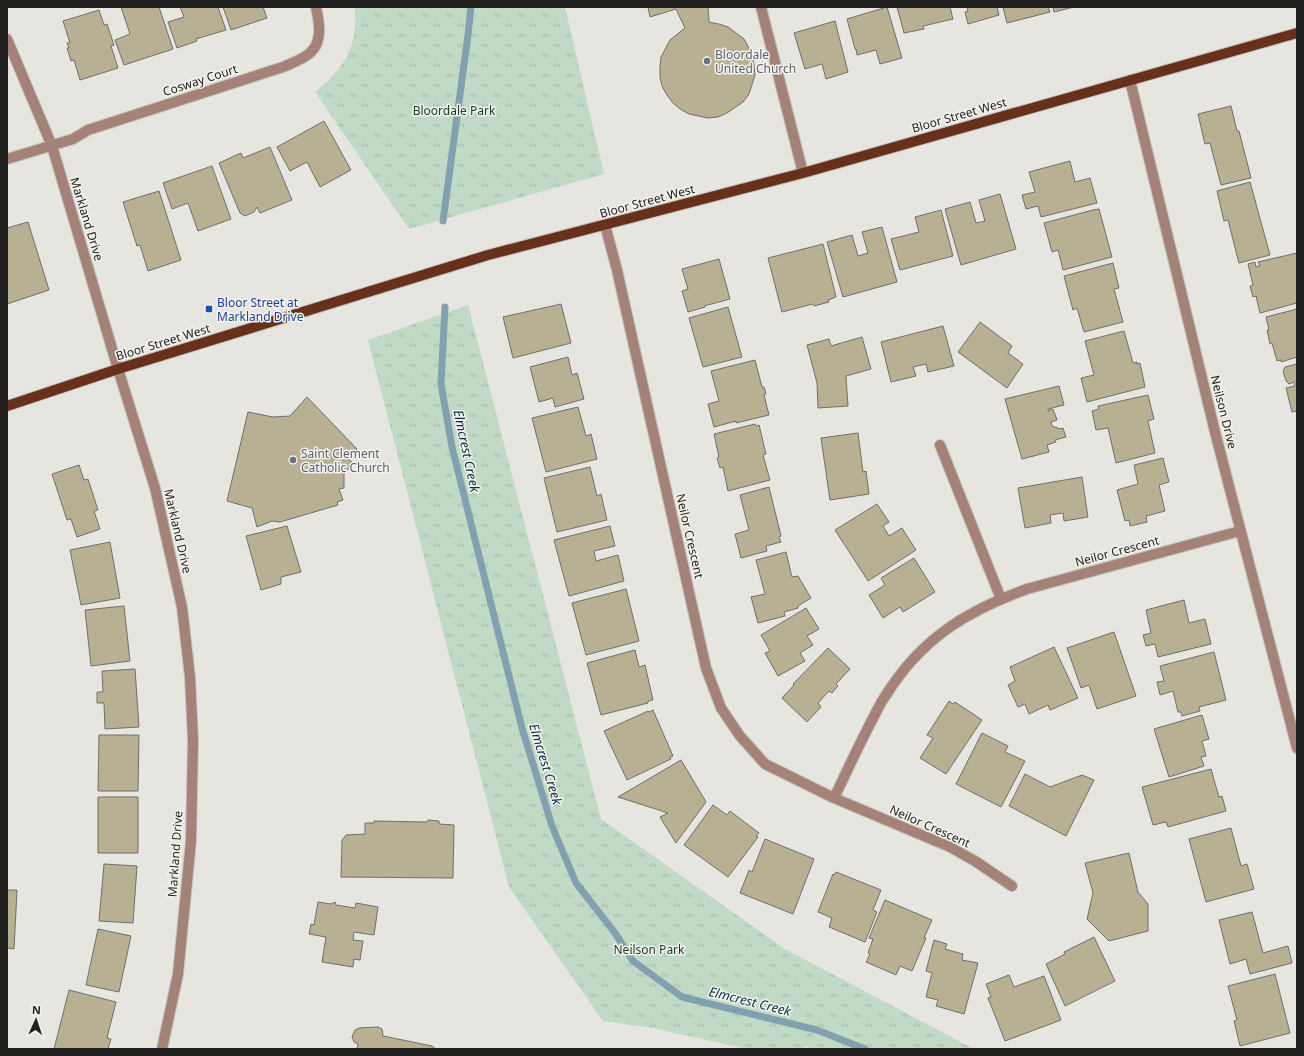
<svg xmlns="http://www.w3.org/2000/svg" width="1304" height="1056" font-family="'Noto Sans',sans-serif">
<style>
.grass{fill:url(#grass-tufts)}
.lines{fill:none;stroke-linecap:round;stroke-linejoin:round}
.stream{stroke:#83a0b1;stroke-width:7}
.building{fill:#b8b093;stroke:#706f6b}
.minor-casing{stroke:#c3c2bd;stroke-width:12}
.major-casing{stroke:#c3c2bd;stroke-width:12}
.minor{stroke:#a48277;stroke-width:10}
.major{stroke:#67301d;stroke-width:10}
.worship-dot{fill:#6b7280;stroke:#f4f2ed;stroke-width:1.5}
.transit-dot{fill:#1a4fb4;stroke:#f4f2ed;stroke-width:1.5}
.labels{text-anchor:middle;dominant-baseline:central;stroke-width:3;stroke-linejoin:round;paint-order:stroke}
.worship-label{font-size:12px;fill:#5b616d;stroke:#f4f2ed;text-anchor:start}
.street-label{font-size:12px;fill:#22211f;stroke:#f4f2ed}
.park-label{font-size:12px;fill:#113d20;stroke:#f4f2ed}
.transit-label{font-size:12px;fill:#164399;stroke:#f4f2ed;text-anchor:start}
.water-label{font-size:13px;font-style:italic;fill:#042e42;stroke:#f4f2ed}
</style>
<defs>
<pattern id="grass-tufts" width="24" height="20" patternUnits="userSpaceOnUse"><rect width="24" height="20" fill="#c1dac6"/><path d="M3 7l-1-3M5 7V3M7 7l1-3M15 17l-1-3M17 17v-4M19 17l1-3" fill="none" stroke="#a6bbaa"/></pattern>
</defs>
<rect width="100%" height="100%" fill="#e6e5e0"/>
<path class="grass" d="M355,7H565L604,174L409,229L315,92C345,68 358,46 355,7Z
M468,305L601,819L785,949L974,1049H811L806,1046L804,1049H747L653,1028L603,1021L509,887L368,340Z"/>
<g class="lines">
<path class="stream" d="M443,221L468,35L471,7
M445,307L441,384L452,447L522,728L552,826L576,883L615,933L633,961L682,997L817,1030L865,1049"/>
</g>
<path class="building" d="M121,7H159L173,49L124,65L115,40L130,34Z
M180,7H218L226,30L196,39L197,41L177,48L168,22L184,17Z
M223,7H263L267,18L231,30Z
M648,7H708L709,22L719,24L728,27L744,39L753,56L755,75L749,94L743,102L727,113L718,117L708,118L689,114L680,109L673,103L667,95L662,86L660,77V67L661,57L670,40L685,28L676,9L650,17Z
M887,7L902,58L880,64L876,50L857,55L856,49H855L847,19Z
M897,7H950L953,19L923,26L924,29L904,33Z
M967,7H997L999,15L968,24L965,12L968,11Z
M1003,7H1048L1050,12L1007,23Z
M1053,7H1074L1054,12Z
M99,10L104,25L107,24L114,45L111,46L118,68L80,80L74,60L71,61L67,48H69L67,43H70L63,21Z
M835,21L848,72L826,79L822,64L805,69L794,33Z
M1231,106L1237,131H1239L1251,178L1221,185L1210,143L1205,144L1198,114Z
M324,121L351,170L320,187L307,162L290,171L277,147Z
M270,147L292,200L260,213L257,207L254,212L245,216L240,213L219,163L241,153L243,158Z
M1070,161L1075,182L1090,178L1097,203L1041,217L1038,206L1026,209L1022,195L1035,192L1029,172Z
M212,166L231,219L198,231L188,203L172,209L163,183Z
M1250,182L1270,255L1239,263L1228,220L1224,221L1217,191Z
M159,191L181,260L148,271L140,245L137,246L123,202Z
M1000,194L1016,249L961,265L945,209L970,202L976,223L985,221L979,200Z
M1099,209L1112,257L1063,270L1058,250L1052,252L1044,223L1093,210Z
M941,210L953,256L900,270L891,239L919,232L915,217Z
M28,222L49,290L7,304V228Z
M882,227L897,282L843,297L827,242L852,235L858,256L868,253L862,232Z
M823,244L836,297L828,300L829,302L814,306L813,304L782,312L768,258Z
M1297,253V303L1260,313L1256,296L1253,297L1250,286L1253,285L1248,264L1255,262L1256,267L1260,266L1258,262Z
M719,259L730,299L704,306L705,307L688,312L682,291L688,289L682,269Z
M1113,263L1119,288L1114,289L1123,322L1084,332L1077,308L1073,310L1064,276Z
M561,304L571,343L513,358L503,317Z
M728,307L742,357L703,367L689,318Z
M1297,309V357L1281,362V360L1277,361L1272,343L1270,344L1267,330H1269L1266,317Z
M980,322L1012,346L1008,353L1023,364L1007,388L958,352Z
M943,326L954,366L928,372L926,364L913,367L916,376L891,382L881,342Z
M1124,331L1133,363L1137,362V364L1140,363L1145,387L1087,402L1081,378L1094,375L1085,341Z
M862,337L871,369L846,376L848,406L818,408L817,383L807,345L829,339L831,346Z
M568,357L572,375L577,373L584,399L555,407L553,398L539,402L530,367Z
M755,360L762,387H764L766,394L764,395L769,415L736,423V421L714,427L708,404L719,401L711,371Z
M1297,364V411L1292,412L1286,388L1295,386L1294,382L1289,384L1286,381L1283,371L1285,367Z
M1059,386L1064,405L1048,409V411L1053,409L1057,420L1051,422L1052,426L1060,429L1063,428L1066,437L1055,440L1056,442L1047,445L1049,452L1022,459L1005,399Z
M1148,395L1154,419L1148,421L1155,453L1116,463L1108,428L1096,430L1092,411L1099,409L1098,406Z
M307,397L357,449L347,458L353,463L344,474V488L339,489L343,500L337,502L338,505L280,522L272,521L257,527L252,508L227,501L248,412L273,417L290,416Z
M578,407L586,436L591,434L597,459L546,472L532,418Z
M755,424L756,426L759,425L766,454L763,455L770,480L728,491L723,467L720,468L717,458L719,457L714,434Z
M858,433L863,472L866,471L869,494L830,500L821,438Z
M1163,458L1169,482L1159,485L1165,511L1146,516L1147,522L1130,526L1129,520L1125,521L1117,490L1138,484L1134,465Z
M79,465L84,480L88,479L98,510L94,511L100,529L77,537L71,519L67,520L52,474Z
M590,467L597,496L601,494L607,520L557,532L544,478Z
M1082,477L1088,517L1064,521L1063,513L1050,515L1051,523L1025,528L1018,488Z
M769,487L781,536L779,537L781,542L766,546L767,551L741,558L735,534L749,530L740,495Z
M877,504L889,522L883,526L889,536L902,528L916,550L868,581L835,530Z
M287,526L301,572L281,577V584L261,590L246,536Z
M610,526L615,546L594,551L596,561L618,555L624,581L569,596L554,540Z
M110,542L120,598L81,605L70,550Z
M786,552L792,577L798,576L811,598L798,606V608L784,612L785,616L758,623L751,597L765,594L756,560Z
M914,558L935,592L903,612L900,607L883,618L869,595L885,585L881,578Z
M626,589L639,641L586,655L572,603Z
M1184,600L1189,623L1205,619L1211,644L1158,657L1155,644L1146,646L1143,635L1151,633L1146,610Z
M124,606L130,661L91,666L85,610Z
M806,608L819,629L807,636L813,645L800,653L805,661L778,676L765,653L770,651L761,635Z
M1114,632L1136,696L1097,709L1089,685L1081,688L1067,648Z
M1054,647L1078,698L1050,710L1048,705L1029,714L1025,704L1018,707L1008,685L1015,681L1010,667Z
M828,648L850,669L836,684L838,686L832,693L829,691L818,703L821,707L807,722L782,698L794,685L793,684Z
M635,650L639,667L645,665L653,700L648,701V703L601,715L587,663Z
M1214,652L1226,700L1199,707L1200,711L1182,716L1181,712H1178L1173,691L1160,695L1157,682L1164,681L1160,666Z
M135,669L139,727L105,729L104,703H97V692H103L102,671Z
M949,701L953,704L955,702L982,720L946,774L920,758L933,738L927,735Z
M653,710L673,756L670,757L671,759L627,780L604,731L648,711L649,712Z
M1202,715L1209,739L1202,741L1206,756L1201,757L1204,766L1169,777L1154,729Z
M982,733L1008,746L1005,752L1025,761L1001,807L956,784Z
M99,735H139L138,791H98Z
M681,760L706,802L676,843L660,817L668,813L618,797Z
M1211,769L1219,797L1222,796L1226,811L1168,827L1166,822L1153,825L1142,787Z
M1025,774L1050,787L1082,775L1094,780L1066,836L1009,806Z
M98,797H138V853H98Z
M713,805L727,815L730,811L759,833L756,836L758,837L728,877L684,845Z
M428,820L439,821V824L454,825L453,878L341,877L342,840L346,835L365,834V823H374V821L427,822Z
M1231,828L1241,866L1247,864L1254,889L1206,902L1189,839Z
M765,839L814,859L793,914L740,893L749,870L752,872Z
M1129,853L1138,892L1148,904V931L1109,941L1087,919L1093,893L1085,863Z
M104,864L137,866L133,923L99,921Z
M836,872L881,890L873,910L877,912L865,942L829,927L832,918L818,912L833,874L834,875Z
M7,890H17L14,949L7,948Z
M885,900L932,920L924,938H926L912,971L900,966L896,975L866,962L870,954L868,953L873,939L869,938Z
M318,902L331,904L335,902L336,905L355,908L356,903L378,907L374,935L354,932L353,940L363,941L360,960L354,959L353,967L322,962L326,937L309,934L311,924L314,925Z
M1252,912L1263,953L1288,946L1292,963L1250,974L1246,959L1230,964L1219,920Z
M98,929L131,936L119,992L86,985Z
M1094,937L1115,981L1065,1006L1046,964L1065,954L1064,952Z
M934,940L947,944L945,949L963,954L962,960L978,963L964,1014L936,1006L938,1000L926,997L932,973L926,971Z
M1275,974L1290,1033L1240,1046L1234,1021L1237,1020L1228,986Z
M1009,975L1014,987L1044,976L1061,1020L1005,1041L988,998L991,997L986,984Z
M69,990L116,1002L107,1038L111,1039L108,1049H54Z
M378,1027L382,1029L383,1036L432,1046L436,1049H357L358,1044L354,1042L352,1037L355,1030L359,1028Z"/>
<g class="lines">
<g class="minor-casing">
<path id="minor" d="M761,7L803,173
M7,39L52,146L118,369L155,488L182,607L190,677L193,740L191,841L178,974L162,1049
M1130,80L1215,432L1297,748
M7,159L73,139L88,130L283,67C292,63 304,59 311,52C323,41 319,21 316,7
M605,225L617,270L706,668L721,708L740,736L765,764L834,798L950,847L975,861L1012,886
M940,445L1001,599
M834,798C846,773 858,747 871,722C876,713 880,703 886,695C921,639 966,611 1027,589L1240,531"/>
</g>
<g class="major-casing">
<path id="major" d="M7,406L118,369L488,255L803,173L1297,33"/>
</g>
<use href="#minor" class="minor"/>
<use href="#major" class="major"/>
</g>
<g class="worship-dot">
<circle cx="707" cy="61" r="4"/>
<circle cx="293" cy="460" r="4"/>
</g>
<rect class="transit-dot" x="205" y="305" width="8" height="8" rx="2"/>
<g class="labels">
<g class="worship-label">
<text x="715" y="54">Bloordale<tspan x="715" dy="14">United Church</tspan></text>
<text x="301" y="453">Saint Clement<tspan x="301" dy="14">Catholic Church</tspan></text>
</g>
<g class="street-label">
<text transform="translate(200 80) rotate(-18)">Cosway Court</text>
<text transform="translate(959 115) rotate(-16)">Bloor Street West</text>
<text transform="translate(647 201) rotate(-15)">Bloor Street West</text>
<text transform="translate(87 219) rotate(73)">Markland Drive</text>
<text transform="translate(163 342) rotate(-17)">Bloor Street West</text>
<text transform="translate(1224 412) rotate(76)">Neilson Drive</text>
<text transform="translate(178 531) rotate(77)">Markland Drive</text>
<text transform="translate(690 536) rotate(77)">Neilor Crescent</text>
<text transform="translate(1117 551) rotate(-15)">Neilor Crescent</text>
<text transform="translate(930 826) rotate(24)">Neilor Crescent</text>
<text transform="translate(175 854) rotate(-86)">Markland Drive</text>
</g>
<g class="park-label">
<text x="454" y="110">Bloordale Park</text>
<text x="649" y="949">Neilson Park</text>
</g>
<g class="transit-label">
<text x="217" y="302">Bloor Street at<tspan x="217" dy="14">Markland Drive</tspan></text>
</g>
<g class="water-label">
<text transform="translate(467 451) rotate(78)">Elmcrest Creek</text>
<text transform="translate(546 764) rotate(73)">Elmcrest Creek</text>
<text transform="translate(750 1001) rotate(14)">Elmcrest Creek</text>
</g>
</g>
<rect width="1304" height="1056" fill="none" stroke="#22211f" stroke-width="16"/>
<g transform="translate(36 1020) rotate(3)" stroke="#f4f2ed" stroke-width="3" paint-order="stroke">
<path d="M0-3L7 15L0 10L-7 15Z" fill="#22211f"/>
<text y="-6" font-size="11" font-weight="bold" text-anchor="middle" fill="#22211f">N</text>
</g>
</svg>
